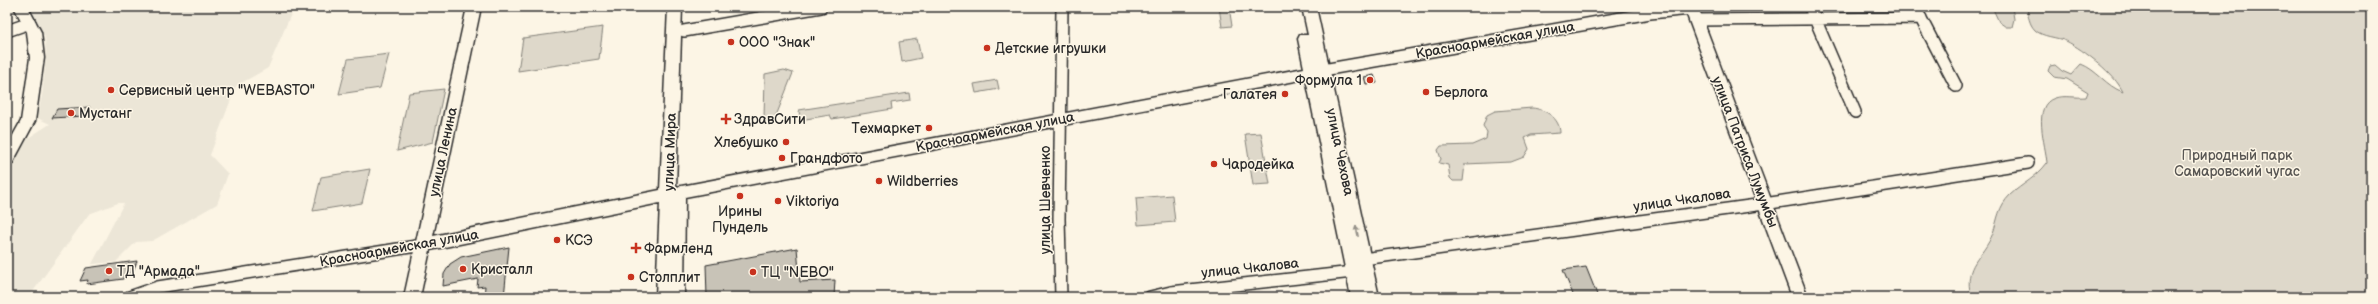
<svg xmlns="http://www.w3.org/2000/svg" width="2378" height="304" font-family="'Balsamiq Sans',sans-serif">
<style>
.built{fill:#ece6d7}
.green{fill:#ded8ca;stroke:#84827a}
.building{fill:#c8c3b7;stroke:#2b2b2b}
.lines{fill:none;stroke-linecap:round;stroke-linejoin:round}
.street-casing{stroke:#2b2b2b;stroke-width:14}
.secondary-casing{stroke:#2b2b2b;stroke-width:3}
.street{stroke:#fcf5e5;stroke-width:11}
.secondary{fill:#fcf5e5;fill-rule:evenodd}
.oneway{fill:#949088}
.poi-dot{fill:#c8321e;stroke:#fcf5e5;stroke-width:1.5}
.labels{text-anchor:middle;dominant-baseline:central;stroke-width:3;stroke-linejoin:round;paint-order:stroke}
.street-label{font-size:14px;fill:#2b2b2b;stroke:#fcf5e5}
.poi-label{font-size:14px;fill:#2b2b2b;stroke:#fcf5e5;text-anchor:start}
.park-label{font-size:14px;fill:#585653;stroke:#fcf5e5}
</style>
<rect width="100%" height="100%" fill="#fcf5e5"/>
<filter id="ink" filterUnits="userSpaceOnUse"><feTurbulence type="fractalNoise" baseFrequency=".025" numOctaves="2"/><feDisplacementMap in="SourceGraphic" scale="8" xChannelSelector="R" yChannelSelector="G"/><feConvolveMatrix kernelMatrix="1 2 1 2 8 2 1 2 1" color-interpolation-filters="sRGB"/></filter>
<g filter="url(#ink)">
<path class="built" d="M30,7H294L268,68L236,86L210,155L228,174L217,204L152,241L136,242L116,262L92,264L124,203H118L89,214L29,297H7V171L28,138L50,124L37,118L42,95L46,57L45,38Z"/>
<path class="green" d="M1219,7H1229L1232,26L1222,27Z
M1992,7H2012L2014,19L2012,27H2006L1999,22Z
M2027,7H2371V297H1971C1963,263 1983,259 1993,233C1998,219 1998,207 2010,195C2022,184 2037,177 2047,163C2046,145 2031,105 2055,98C2064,95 2076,98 2086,97L2088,92L2067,79L2054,77L2048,71L2050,66L2055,65L2062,71L2071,75L2081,64C2097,70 2106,86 2123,92C2115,74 2084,50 2066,41C2057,37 2042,37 2035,30C2029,24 2028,15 2027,7Z
M603,27L599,59L518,71L523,38Z
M917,39L921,58L902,62L899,42Z
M389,54L380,88L339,94L348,59Z
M784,70L793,73L774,121L770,123L764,119L765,74Z
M997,80L999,89L976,93L974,84Z
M444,89L433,142L397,151L409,93Z
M909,93L910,100L891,103L892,109L832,119L830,115L800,120L799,110Z
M1532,108C1545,109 1560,118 1560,133L1531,135L1525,138L1529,149L1524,157L1511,162L1465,164L1463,181H1453L1450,178L1448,165L1439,163L1441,159L1438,150L1441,146L1472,145L1486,139L1487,132L1483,126L1487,115L1495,111Z
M1261,133L1270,184L1253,185L1245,134Z
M370,169L362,203L313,211L321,177Z
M1172,195L1175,222L1138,225L1136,198Z"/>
<path class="building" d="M1374,75L1377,83L1366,84L1364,77Z
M90,107L85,116L52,118L57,109Z
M509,247L504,297H484L485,286L477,287L478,279L443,286L444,274L450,264L461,257Z
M797,248L800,282L835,280L834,297H707L706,265Z
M137,261L132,274L125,275L123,279L87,284L88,280L80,281L86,268Z
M1586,267L1598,297H1574L1563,270Z"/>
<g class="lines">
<g class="street-casing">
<path id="street" d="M1810,7L1855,112
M1915,7L1956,86
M1695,20L1921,18
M7,31L30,23
M684,31L821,7
M1323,70L1650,13L1691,9
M1363,259L1764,204L2028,163
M129,297L158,287L423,245
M1061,297L1059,219L1062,7
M1150,297L1171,292L1353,272"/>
</g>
<g class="secondary-casing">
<path id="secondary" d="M14,7H28L41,32L44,58L35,121L12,164L7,166V146L21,121L30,58L27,32Z
M467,7H481L433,236L660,190L668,7H682L676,187L1304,68L1298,39L1300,35H1308L1302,7H1316L1379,297H1351L1306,79L685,197L684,297H656L660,203L430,250L420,297H404Z
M1684,7H1698L1808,297H1792Z"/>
</g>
<use href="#street" class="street"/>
<use href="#secondary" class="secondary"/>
</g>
<defs><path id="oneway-solid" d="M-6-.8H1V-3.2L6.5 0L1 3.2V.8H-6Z"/></defs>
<use class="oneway" href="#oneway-solid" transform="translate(1357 231) rotate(-102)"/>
</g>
<g class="poi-dot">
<circle cx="731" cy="42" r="4"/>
<circle cx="987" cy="48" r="4"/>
<circle cx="1370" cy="80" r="4"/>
<circle cx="111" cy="90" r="4"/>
<circle cx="1426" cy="92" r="4"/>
<circle cx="1285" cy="94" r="4"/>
<circle cx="71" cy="113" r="4"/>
<path d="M724 113h4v4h4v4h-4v4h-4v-4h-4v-4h4z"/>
<circle cx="929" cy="128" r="4"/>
<circle cx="786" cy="142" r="4"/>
<circle cx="782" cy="158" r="4"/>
<circle cx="1214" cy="164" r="4"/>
<circle cx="879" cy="181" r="4"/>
<circle cx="740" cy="196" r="4"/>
<circle cx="778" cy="201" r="4"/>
<circle cx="557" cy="240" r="4"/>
<path d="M634 242h4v4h4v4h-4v4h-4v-4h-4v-4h4z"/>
<circle cx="463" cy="269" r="4"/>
<circle cx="109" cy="271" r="4"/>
<circle cx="753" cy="272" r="4"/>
<circle cx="631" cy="277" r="4"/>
</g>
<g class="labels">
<g class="street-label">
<text transform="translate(1495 40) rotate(-10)">Красноармейская улица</text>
<text transform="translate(995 132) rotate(-11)">Красноармейская улица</text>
<text transform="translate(443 152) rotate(-78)">улица Ленина</text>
<text transform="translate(670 152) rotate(-88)">улица Мира</text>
<text transform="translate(1340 152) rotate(78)">улица Чехова</text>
<text transform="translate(1745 152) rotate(69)">улица Патриса Лумумбы</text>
<text transform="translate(1045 200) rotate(-90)">улица Шевченко</text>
<text transform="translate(1682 200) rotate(-8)">улица Чкалова</text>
<text transform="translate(399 248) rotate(-10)">Красноармейская улица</text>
<text transform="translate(1250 268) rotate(-6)">улица Чкалова</text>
</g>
<g class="poi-label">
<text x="739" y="42">ООО "Знак"</text>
<text x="995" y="48">Детские игрушки</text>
<text x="1362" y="80" text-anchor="end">Формула 1</text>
<text x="119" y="90">Сервисный центр "WEBASTO"</text>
<text x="1434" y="92">Берлога</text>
<text x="1277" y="94" text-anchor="end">Галатея</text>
<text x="79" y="113">Мустанг</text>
<text x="734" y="119">ЗдравСити</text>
<text x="921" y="128" text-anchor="end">Техмаркет</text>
<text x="778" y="142" text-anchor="end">Хлебушко</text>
<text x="790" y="158">Грандфото</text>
<text x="1222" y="164">Чародейка</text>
<text x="887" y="181">Wildberries</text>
<text x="786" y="201">Viktoriya</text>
<text x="740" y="211" text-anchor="middle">Ирины<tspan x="740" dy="16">Пундель</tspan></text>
<text x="565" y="240">КСЭ</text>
<text x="644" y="248">Фармленд</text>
<text x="471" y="269">Кристалл</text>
<text x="117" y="271">ТД "Армада"</text>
<text x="761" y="272">ТЦ "NEBO"</text>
<text x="639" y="277">Столплит</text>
</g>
<g class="park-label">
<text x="2237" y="155">Природный парк<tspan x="2237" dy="16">Самаровский чугас</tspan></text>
</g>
</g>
<rect width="2378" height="304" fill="none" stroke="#fcf5e5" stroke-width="24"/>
<rect x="12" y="12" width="2354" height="280" fill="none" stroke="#2b2b2b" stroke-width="1.5" filter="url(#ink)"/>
</svg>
